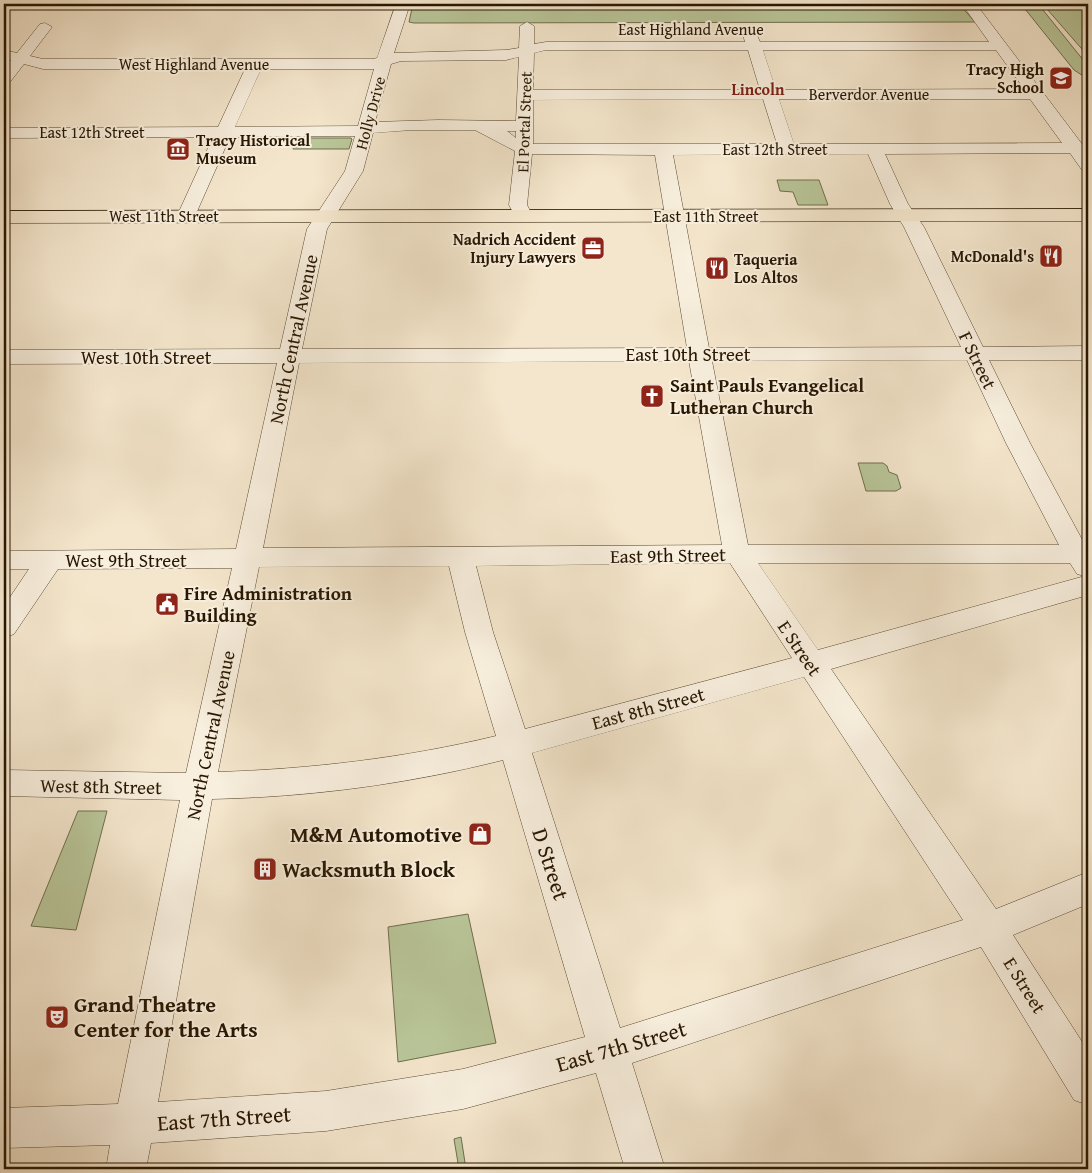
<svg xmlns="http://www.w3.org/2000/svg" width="1092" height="1173" font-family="'Gentium Book Plus',serif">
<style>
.green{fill:#b9c699;stroke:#706e4d}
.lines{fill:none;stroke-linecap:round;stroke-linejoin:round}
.minor-casing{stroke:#5a4a34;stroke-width:1}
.major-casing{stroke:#271601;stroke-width:1}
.minor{fill:#f8efde;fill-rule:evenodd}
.major{fill:#f4e6cc;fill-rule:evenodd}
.labels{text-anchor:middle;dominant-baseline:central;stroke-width:4;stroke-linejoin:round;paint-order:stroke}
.far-street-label{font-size:16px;fill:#271601;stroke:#f8efde}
.far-poi-label{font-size:16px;font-weight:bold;fill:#271601;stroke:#f8efde;text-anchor:end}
.far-neighbourhood-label{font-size:16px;font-weight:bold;fill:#7a1f14;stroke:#f8efde}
.street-label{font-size:19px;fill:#271601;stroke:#f8efde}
.poi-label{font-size:19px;font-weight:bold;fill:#271601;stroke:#f8efde;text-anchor:start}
.near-poi-label{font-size:22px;font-weight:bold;fill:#271601;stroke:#f8efde;text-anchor:start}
.near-street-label{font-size:22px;fill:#271601;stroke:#f8efde}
</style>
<rect width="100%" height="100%" fill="#f4e6cc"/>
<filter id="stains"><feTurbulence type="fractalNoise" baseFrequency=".004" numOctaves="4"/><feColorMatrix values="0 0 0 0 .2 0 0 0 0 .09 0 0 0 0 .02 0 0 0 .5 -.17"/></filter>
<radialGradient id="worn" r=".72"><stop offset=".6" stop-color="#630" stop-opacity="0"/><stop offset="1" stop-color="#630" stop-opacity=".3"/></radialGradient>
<path class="green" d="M413,4H959L975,22L414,23L409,22Z
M1021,4H1042L1043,10L1088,66V79L1074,70Z
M1088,8V56L1047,9Z
M297,138H351L352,139L349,149H293Z
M777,180H819L828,205H798L793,192L780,191Z
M858,463H883L887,466L889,472L897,475L901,488L896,491H866Z
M78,811H107L76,930L31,926Z
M468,914L496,1043L398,1062L388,927Z
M461,1137L466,1169H459L454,1139Z"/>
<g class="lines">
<g class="minor-casing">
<path id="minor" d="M396,4H410L394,53L506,50L519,48L520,26L527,22L534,26V44L546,42H745L742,31L749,27L754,28L760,42H989L962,4H976L1085,148L1088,154V171L1082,170L1070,153L885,154L908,204L924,227L983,347L1088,346V360H989L1030,443L1085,545H1088V595L831,669L996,909L1088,872V904L1013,935L1088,1051V1105L1074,1100L981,947L632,1063L665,1169H625L596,1073L463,1109L326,1131L151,1143L146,1169H106L110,1145L4,1148V1108L118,1104L180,800L4,796V770L186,773L232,568L58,569L14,634L4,638V606L29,569H4V551L236,549L277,363L4,364V350L280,349L307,229L345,171L355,136L230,137L195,216L193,220H179L177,216L213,137L4,138V128L218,127L245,69H43L24,64L10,82L4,84V69L11,60L4,58V50L17,53L40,24L45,23L52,27L30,56L43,59H373L377,58ZM546,50H748L760,90H533L534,53ZM763,50H996L1024,89L776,90ZM519,57L516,121L438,120L375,122L391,64L401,61L506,60ZM261,69H374L358,126L235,127ZM763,99L777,144H533V100ZM779,99H1030L1062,143L794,144ZM412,130H475L515,151L509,205L517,220H531L533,216L527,205L532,154L655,155L687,348L302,349L327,229L363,171L373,133ZM505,131H516V138L507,131ZM868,154L890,204L904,227L961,347L709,348L673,155ZM967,360L1006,443L1059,545H748L712,361ZM689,361L722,545L263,548L299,363ZM730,563L792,658L525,729L493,632L476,566ZM758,563H1070L1077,574L1085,576L818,650ZM449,566L465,632L496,736C405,758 311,769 218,772L259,567ZM804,677L963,920L620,1028L532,753ZM503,760L585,1037L463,1069L326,1091L158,1102L212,799C310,797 408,784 503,760Z"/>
</g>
<g class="major-casing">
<path id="major" d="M1088,209V221L4,223V211Z"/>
</g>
<use href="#minor" class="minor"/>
<use href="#major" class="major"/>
</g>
<defs>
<g id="school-square" transform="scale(1.25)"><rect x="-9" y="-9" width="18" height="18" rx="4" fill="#8f2418" stroke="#f8efde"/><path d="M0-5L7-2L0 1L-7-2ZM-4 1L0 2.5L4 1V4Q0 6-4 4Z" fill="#fff"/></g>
<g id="museum-square" transform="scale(1.25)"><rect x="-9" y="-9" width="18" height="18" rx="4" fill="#8f2418" stroke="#f8efde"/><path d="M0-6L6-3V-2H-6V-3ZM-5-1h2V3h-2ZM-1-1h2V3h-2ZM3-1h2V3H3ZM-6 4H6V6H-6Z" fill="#fff"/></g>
<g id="office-square" transform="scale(1.25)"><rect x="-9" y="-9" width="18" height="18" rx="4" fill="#8f2418" stroke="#f8efde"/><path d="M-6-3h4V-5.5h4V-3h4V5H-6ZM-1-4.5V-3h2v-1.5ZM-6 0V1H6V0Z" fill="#fff"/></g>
<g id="restaurant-square" transform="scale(1.25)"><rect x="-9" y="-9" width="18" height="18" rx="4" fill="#8f2418" stroke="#f8efde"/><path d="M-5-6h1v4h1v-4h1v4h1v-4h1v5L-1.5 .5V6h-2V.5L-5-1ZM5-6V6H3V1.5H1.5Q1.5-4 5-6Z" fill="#fff"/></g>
<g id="church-square" transform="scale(1.25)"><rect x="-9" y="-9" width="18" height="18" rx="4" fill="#8f2418" stroke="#f8efde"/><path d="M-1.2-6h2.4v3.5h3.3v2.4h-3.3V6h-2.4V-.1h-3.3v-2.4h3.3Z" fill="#fff"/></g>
<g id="civic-square" transform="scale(1.25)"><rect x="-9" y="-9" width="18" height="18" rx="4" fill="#8f2418" stroke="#f8efde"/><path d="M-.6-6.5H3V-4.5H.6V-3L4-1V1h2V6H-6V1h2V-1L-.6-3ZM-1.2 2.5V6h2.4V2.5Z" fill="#fff"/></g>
<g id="shop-square" transform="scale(1.25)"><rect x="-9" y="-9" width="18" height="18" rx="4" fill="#8f2418" stroke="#f8efde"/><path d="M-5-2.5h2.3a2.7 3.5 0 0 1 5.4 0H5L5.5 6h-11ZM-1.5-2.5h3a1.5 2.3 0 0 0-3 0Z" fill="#fff"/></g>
<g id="building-square" transform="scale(1.25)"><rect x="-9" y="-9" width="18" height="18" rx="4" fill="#8f2418" stroke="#f8efde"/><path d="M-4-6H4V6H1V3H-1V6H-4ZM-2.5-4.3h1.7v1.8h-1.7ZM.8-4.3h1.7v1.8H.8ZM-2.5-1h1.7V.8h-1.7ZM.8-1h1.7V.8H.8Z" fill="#fff"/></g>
<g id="theatre-square" transform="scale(1.25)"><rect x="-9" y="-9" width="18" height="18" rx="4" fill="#8f2418" stroke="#f8efde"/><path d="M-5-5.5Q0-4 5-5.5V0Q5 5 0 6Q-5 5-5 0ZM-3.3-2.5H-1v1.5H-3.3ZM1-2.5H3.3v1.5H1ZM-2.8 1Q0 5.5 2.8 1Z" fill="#fff"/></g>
</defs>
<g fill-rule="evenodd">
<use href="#school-square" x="1061" y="78"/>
<use href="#museum-square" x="178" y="149"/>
<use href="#office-square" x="593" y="248"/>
<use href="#restaurant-square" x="1051" y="256"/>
<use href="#restaurant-square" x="717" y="268"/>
<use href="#church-square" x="652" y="396"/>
<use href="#civic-square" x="167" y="604"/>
<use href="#shop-square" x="480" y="834"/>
<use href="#building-square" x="265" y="869"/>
<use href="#theatre-square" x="57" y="1017"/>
</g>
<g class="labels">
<g class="far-street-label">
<text x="691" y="29">East Highland Avenue</text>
<text x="194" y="64">West Highland Avenue</text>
<text x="869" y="94">Berverdor Avenue</text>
<text transform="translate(370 113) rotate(-75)">Holly Drive</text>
<text transform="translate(524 122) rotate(-88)">El Portal Street</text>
<text x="92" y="132">East 12th Street</text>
<text x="775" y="149">East 12th Street</text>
<text x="164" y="216">West 11th Street</text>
<text x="706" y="216">East 11th Street</text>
</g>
<g class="far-poi-label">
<text x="1044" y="69">Tracy High<tspan x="1044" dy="18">School</tspan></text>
<text x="196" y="140" text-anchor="start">Tracy Historical<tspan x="196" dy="18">Museum</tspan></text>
<text x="576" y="239">Nadrich Accident<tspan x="576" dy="18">Injury Lawyers</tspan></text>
<text x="1034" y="256">McDonald's</text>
<text x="734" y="259" text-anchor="start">Taqueria<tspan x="734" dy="18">Los Altos</tspan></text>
</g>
<g class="far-neighbourhood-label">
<text x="758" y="89">Lincoln</text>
</g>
<g class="street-label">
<text transform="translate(293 339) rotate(-78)">North Central Avenue</text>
<text x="688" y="354">East 10th Street</text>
<text x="146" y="357">West 10th Street</text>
<text transform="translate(978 360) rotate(64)">F Street</text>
<text transform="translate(668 555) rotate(-1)">East 9th Street</text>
<text x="126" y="560">West 9th Street</text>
<text transform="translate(800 648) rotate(56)">E Street</text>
<text transform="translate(648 708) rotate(-15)">East 8th Street</text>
<text transform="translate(210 735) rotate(-78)">North Central Avenue</text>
<text transform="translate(101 786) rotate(1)">West 8th Street</text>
<text transform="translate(1025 985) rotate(58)">E Street</text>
</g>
<g class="poi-label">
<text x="670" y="385">Saint Pauls Evangelical<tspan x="670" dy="22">Lutheran Church</tspan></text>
<text x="184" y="593">Fire Administration<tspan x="184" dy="22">Building</tspan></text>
</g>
<g class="near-poi-label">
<text x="462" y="834" text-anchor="end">M&amp;M Automotive</text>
<text x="282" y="869">Wacksmuth Block</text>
<text x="74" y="1004">Grand Theatre<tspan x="74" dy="25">Center for the Arts</tspan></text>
</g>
<g class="near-street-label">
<text transform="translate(551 864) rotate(72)">D Street</text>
<text transform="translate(621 1046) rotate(-16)">East 7th Street</text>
<text transform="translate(224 1118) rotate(-4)">East 7th Street</text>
</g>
</g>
<rect width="1092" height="1173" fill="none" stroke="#f4e6cc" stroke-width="20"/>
<rect x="5" y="5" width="1082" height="1163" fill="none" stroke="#271601" stroke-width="2.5"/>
<rect x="10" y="10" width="1072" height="1153" fill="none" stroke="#271601"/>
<rect width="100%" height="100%" filter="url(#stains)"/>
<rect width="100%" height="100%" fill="url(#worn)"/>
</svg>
